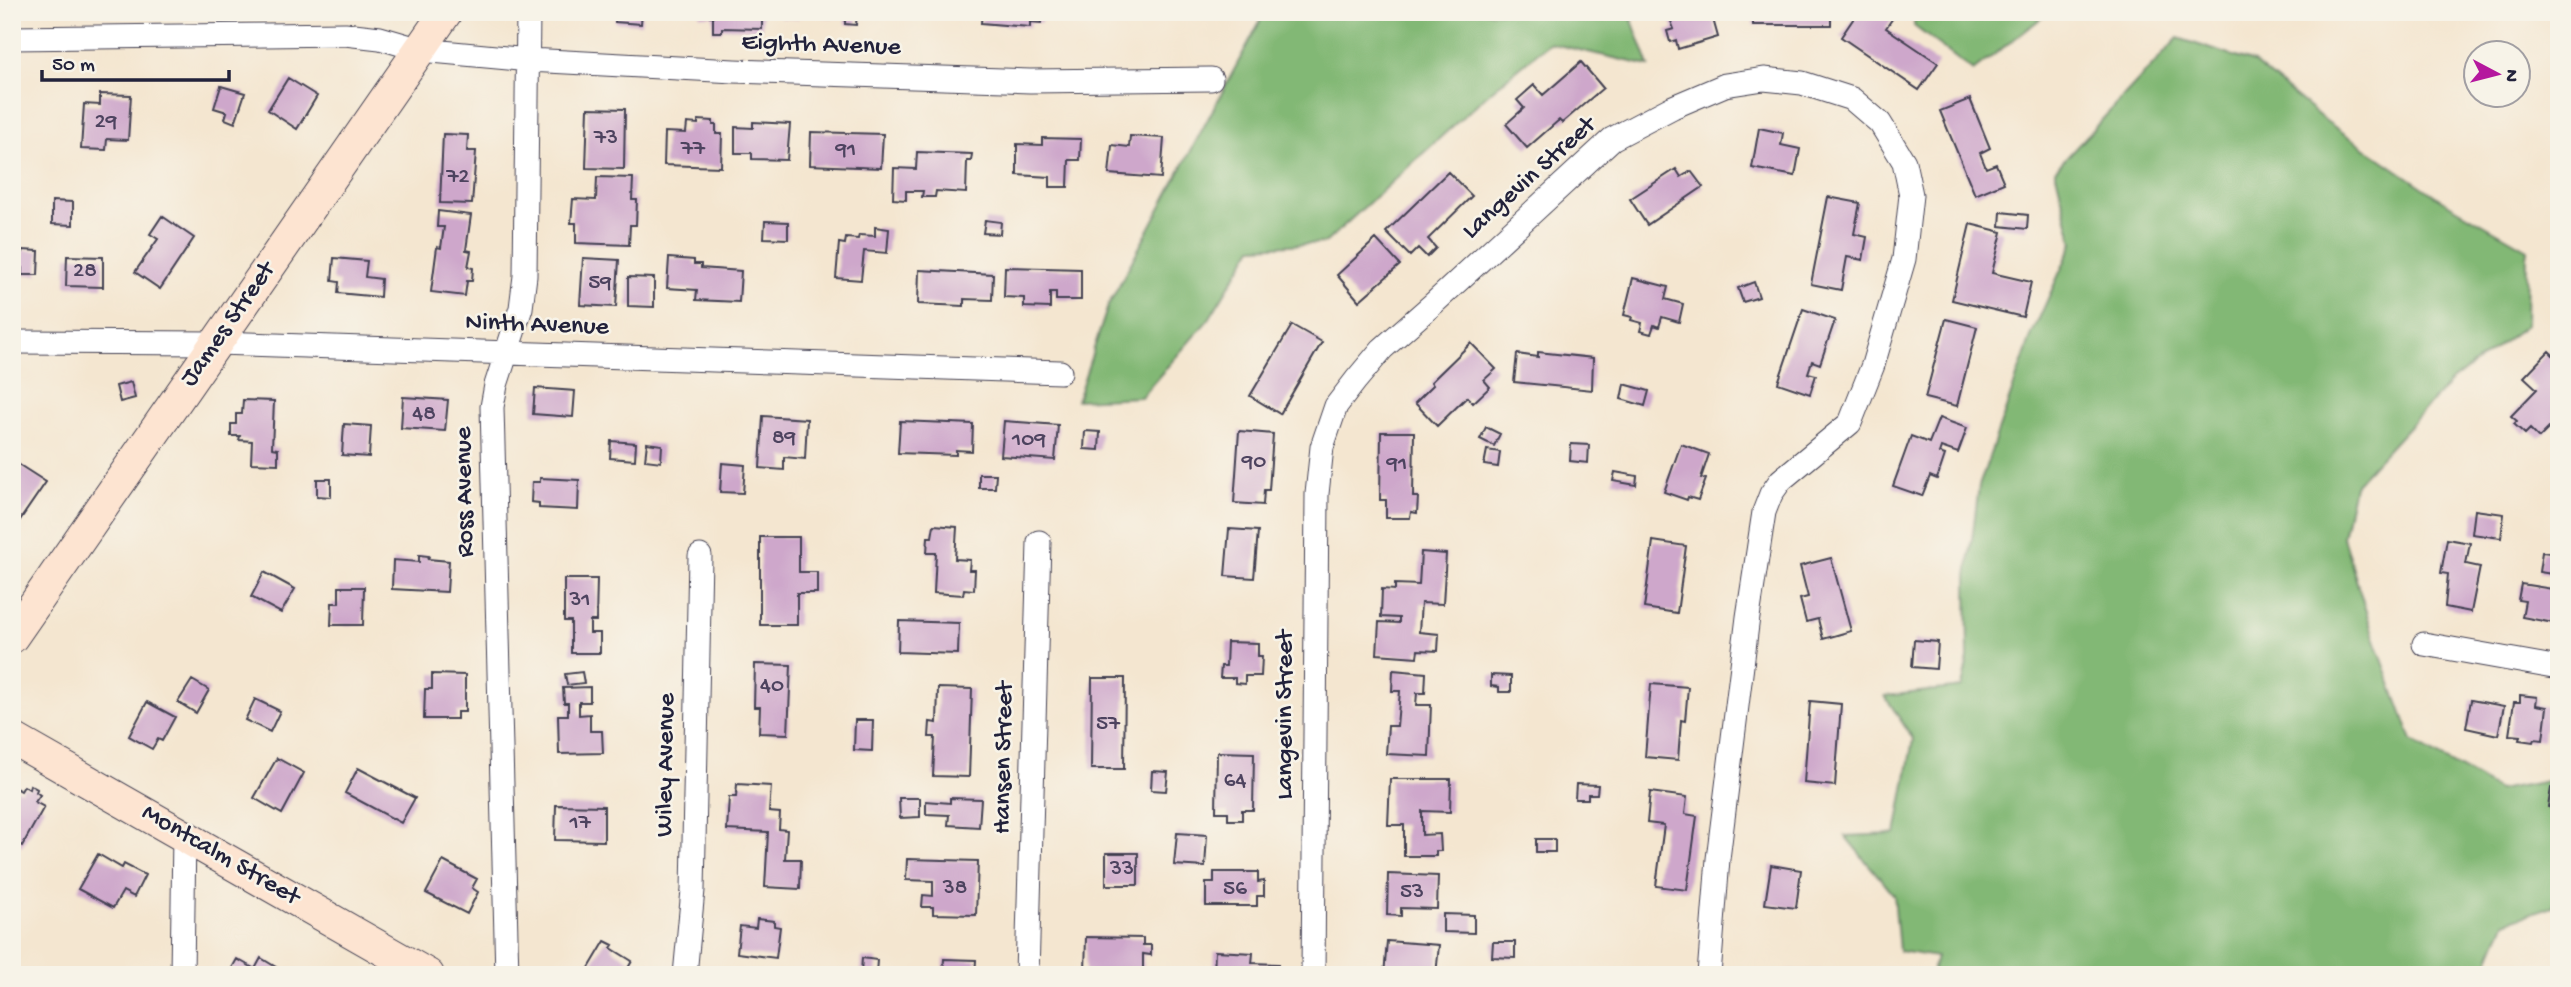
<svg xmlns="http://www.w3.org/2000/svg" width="2571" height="987" font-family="'Gochi Hand',sans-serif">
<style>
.forest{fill:#82b874;stroke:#526d58;stroke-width:2}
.building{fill:#cea7cb}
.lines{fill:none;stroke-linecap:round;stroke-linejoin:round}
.minor-casing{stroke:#423f51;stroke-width:25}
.secondary-casing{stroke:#423f51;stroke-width:34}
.minor{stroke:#fff;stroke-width:23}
.secondary{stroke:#fde4d1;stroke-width:32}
.labels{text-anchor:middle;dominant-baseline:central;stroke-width:5;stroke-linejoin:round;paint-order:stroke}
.number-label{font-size:23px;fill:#4d435f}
.street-label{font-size:26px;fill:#22223b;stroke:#f7f3e8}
</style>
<rect width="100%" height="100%" fill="#f7f3e8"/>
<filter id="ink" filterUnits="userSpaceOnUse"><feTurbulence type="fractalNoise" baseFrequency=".0143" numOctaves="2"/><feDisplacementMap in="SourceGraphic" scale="14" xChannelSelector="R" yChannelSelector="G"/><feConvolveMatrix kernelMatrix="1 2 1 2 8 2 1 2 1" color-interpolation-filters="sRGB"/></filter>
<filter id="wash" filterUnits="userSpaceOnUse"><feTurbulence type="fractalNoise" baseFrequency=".00686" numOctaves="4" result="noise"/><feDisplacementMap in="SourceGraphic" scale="28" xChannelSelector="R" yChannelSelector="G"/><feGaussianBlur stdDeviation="1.57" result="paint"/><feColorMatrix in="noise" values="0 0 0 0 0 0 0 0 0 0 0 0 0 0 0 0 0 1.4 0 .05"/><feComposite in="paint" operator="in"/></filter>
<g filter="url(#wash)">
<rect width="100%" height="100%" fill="#f4e6d0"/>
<path class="forest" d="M1265,12H1629L1649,66L1549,43L1490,92L1325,243L1253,247L1209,319L1141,397L1077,400L1108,306Z
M1914,12H2049L1973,71L1914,26Z
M2178,38L2254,63L2323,119L2440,199L2527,249L2526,325L2449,383L2354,486L2343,537L2373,634L2412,741L2498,790L2559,779V886L2553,906L2505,922L2486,968V975H1931L1936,957L1899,951L1894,895L1845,836L1896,834L1913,739L1885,696L1962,687L1968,658L1967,577L1979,486L2032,334L2073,243L2055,170Z"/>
<g id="blocks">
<path class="building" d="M616,12H642L641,24L615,22Z
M700,12H762V29L722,28V32H713V16H700Z
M782,12H798V19L781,18Z
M822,12H857L856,25L845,24V18L822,17Z
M982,12H1042L1041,23L1030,22V27L981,23Z
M1681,12H1711L1718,37L1678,49L1676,40L1670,42L1667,31L1674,29L1669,16Z
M1753,12H1831V25H1753Z
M1858,12H1897L1886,28L1938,63L1919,90L1841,37Z
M1581,62L1603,88L1562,123L1559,120L1527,148L1506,124L1524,108L1517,100L1534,85L1543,95Z
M288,78L317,96L297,129L268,110Z
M221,86L245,93L235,123L225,119L227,112L214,108Z
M100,94L131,95L128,140L107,139L106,150L81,149L84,104L100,105Z
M1970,99L1990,148L1980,153L1986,168L1996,164L2004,183L1975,195L1940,111Z
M588,108L625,109L624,169L586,168Z
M698,120L713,121V125H716V134H722L721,167L664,165L665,132L686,133L687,123L698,124Z
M753,122L790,124L787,160L752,159V153H735V127L753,128Z
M1759,128L1783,133L1781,145L1800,149L1795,176L1752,168Z
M811,132L883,134L881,168L810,165Z
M443,134L468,135L467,151H476L472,204L440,203Z
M1130,136L1164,138L1161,178L1109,174L1112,145L1129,147Z
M1042,138L1081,139L1080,160H1069L1068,187H1050V177L1017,175V144L1042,145Z
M917,152L972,154L971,161H967L966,193L936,191L935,197H922L923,191H906V200L893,199L894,168L916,169Z
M1676,169L1681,177L1691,171L1703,187L1647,225L1630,199Z
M1448,172L1472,196L1428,239L1436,248L1427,257L1418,248L1410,256L1386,232Z
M597,177L633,178L632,200H637L636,225H630L629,245L576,243V223H571L573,199L596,200Z
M1828,197L1860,203L1854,234L1867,237L1863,260L1847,257L1841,290L1811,284Z
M52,201L73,202V225L52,224Z
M438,211L471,215L466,250L471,251L468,267L473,268L472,281H467L465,296L431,292L437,247L441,248L444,227H437Z
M2001,212L2028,215L2027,229L2000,226Z
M162,216L194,238L160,289L135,272L158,239L150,234Z
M985,220L1001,222L1000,234L983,233Z
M765,221L788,222V239L764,238Z
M1970,224L2002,232L1992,273L2031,282L2023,317L1952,300Z
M875,227L889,229L887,253L864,251L861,280L836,278L839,243L845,244L846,238L858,239L859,235L875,236Z
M1376,239L1400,265L1359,301L1337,275Z
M22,250L39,251L38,275H22V266H12V257H22Z
M67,256L103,257V287L66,286Z
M334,258L367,261L365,277L381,279L380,297L338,293L339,282L332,281Z
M583,258L619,260L616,307L580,305Z
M669,258L694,260V264H701V268L741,271L739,302L696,300L697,290L667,288Z
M1005,267L1081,269V300H1056V292H1050V308L1024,307V298L1004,297Z
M919,270L993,274L992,300L964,299V306L918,304Z
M628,277L654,278V307L628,306Z
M1633,278L1668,287L1665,299L1683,304L1679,322L1662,317L1659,327L1654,325L1651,334L1640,331L1642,323L1631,320L1632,317L1624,315Z
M1754,282L1759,297L1743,302L1738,288Z
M1803,309L1835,320L1820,364L1812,361L1808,373L1816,375L1810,394L1778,383Z
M1946,319L1977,327L1957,406L1925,398Z
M1292,325L1322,342L1280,414L1250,396Z
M1471,343L1496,369L1484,380L1490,387L1473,403L1467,397L1437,426L1415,403L1433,385L1431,382Z
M2549,351L2555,357L2559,353V397L2556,400L2559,402V418L2539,438L2530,429L2525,434L2514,424L2517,421L2511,416L2537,389L2524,377Z
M1538,352L1593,358L1592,390L1514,382L1517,354L1538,357Z
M131,382L135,398L120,402L116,386Z
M1624,384L1649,391L1645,406L1621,399Z
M535,388L575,391L573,417L533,414Z
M403,397L448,400L445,431L401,428Z
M243,400L274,401L272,448L278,449V464L251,463L252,441L239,440L240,436H231V424H236V414H242Z
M763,416L807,419L805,459L784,457V470L760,468Z
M1939,418L1967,428L1958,453L1941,447L1939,453L1945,455L1937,479L1930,476L1922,496L1893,486L1911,436L1929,443Z
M900,421L973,424L972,451L956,450V455L898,453Z
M1004,421L1058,425L1055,460L1001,456Z
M344,424L371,426L369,457L342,455Z
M1486,427L1500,434L1494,446L1480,439Z
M1085,431L1100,432L1099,450L1084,449Z
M1239,431L1273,434L1269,490H1264L1263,505L1234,503Z
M1381,432H1414L1413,497H1418L1417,513L1411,512L1410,518H1386V500H1380Z
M611,441L636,443L635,460L610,458Z
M647,443L662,445L661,462L645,460Z
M1571,444L1589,445L1588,463L1570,461Z
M1681,444L1709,454L1701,478L1706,479L1698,500L1688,497L1687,500L1664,492Z
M1487,450L1500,452L1498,467L1484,465Z
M722,463L745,465L743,493L720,492Z
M18,464L46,482L20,520L12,514V473Z
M1615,472L1637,476L1636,485L1613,481Z
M979,474H996L995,488H979Z
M540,478L579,480L578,510L539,508V503L531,502L532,482H540Z
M317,479H331V497L317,496Z
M2475,510L2504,514L2501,538L2472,534Z
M934,525L957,527L955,559L970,560L969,570H975L974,590L964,589L963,595L934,593L936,553H927L928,537H932Z
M1229,529L1258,531L1254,578L1225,576Z
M760,537H799V572H817V593H797V625H760Z
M2447,539L2470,543L2466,564L2480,567L2471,612L2445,607L2448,574L2441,573Z
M1653,541L1686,546L1677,613L1644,608Z
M1421,552L1446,554L1443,604L1421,603L1419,632L1439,634L1438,651L1418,650L1417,657L1377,654L1379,622L1399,623V618L1381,617L1382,589L1395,590V584L1419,585Z
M2542,552L2559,554V575L2539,572Z
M419,555L429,556L428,559L449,561L447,592L392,589L393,560L419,562Z
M1831,558L1851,631L1823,639L1818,619L1806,622L1800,599L1808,597L1800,566Z
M264,572L295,589L281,613L251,597Z
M564,579H597L596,621H590V633H600V653H571V621H564Z
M2521,584L2559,590V624L2522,617L2525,601L2518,600Z
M339,587H364L363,625H331L332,603H339Z
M899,621L959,623L958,654L898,652Z
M1914,640L1938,642L1936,669L1912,667Z
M1227,642L1258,643V656H1262L1261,676H1245V684L1235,683V678H1220L1221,666H1226Z
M755,664L791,665L788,734L759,733L760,707H754Z
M1393,670L1426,673L1425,693H1417L1416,705H1431L1429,756L1386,754L1388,726H1397L1400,691H1392Z
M582,672L584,683L567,685L565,674Z
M432,674L465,675V712H457V719H424L425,689H432Z
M1491,675L1511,676V692H1499V687L1491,686Z
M1092,678H1125L1124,769H1091Z
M192,680L209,690L196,713L178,702Z
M1651,684L1688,687L1685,721L1681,720L1678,760L1645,757Z
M590,687V702H579V715L590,714V731H602L603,753L559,754L558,715H568V703H564L563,688Z
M938,688L972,689L969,777L933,776L935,737H929L930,722L937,723Z
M2520,695L2537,697L2536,705L2547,707L2543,740L2534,739L2533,742L2519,740L2520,736L2509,735L2514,702H2520Z
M255,699L280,711L270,732L245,720Z
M2471,700L2504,706L2498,735L2466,728Z
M1810,701L1841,704L1835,786L1804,783Z
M147,702L175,717L162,741L158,739L152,749L129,736Z
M855,720H873L872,751L854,750Z
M1217,752L1254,753L1253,810H1242V820H1228V812H1216Z
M277,758L304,773L282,814L254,798Z
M358,768L415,798L401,823L345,793Z
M1152,771L1168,772L1166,791L1151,790Z
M1390,779H1451L1450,812L1422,811V835L1440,834L1441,851H1436V856H1404V825H1388Z
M737,784L771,786L769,812L780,813L779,829L787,830L785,859H801L800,889L765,887L768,832L727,830L729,797H736Z
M1576,784L1598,785L1597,794H1588V799H1575Z
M30,785L37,789L36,792L40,795L35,802L44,807L22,846L12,841V786L21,791L24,786L29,789Z
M2551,788L2559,789V809L2548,807Z
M1650,792L1687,797L1685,814L1697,816L1687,890L1656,886L1664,825L1647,823Z
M899,798H920V817L900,818Z
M950,798L981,799L979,827L948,825L949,815L926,814V801L950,803Z
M556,805L604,806V841L555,840Z
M1177,833L1207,835L1205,867L1174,865Z
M1536,839H1555V852H1536Z
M1106,853H1138V885H1106Z
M98,854L122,868L124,864L145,875L134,897L123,891L113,908L78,889Z
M907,859L978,861L976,915L933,914V907H922L923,895L933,896V881L906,880Z
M443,861L477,879L472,888L478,892L467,914L426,893Z
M1771,865L1801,870L1796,908L1765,904Z
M1214,872H1258V882L1264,881V896H1257V906H1206V883H1214Z
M1388,874L1438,876L1437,909L1401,908V916L1387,915Z
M1443,914L1474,915V933L1443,932Z
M757,919L774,921V926L780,927L776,958L737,953L740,926L756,928Z
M1086,937L1143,938V945H1151V955L1143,954V973L1085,972Z
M605,941L613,945L611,948L632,961L624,975L586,973Z
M1387,941L1439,945L1436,975H1384Z
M1493,942H1515V958L1492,957Z
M1215,951L1253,953L1252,963L1278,964V975H1214Z
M261,958L289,975H228L237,959L255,969Z
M862,958L877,960L876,974L861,973Z
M944,959L976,960L975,975H943Z
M1821,970V975H1778V971Z"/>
</g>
</g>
<g filter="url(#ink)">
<use href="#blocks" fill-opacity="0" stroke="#423f51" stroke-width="2"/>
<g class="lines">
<g class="minor-casing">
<path id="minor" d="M12,38L345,34L380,38L421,50L529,60L734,71L1030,81L1211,79
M12,342L217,343L1060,372
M2424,644L2559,668
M182,975L184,834
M507,975L492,407L496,385L521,308L525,276L528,12
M685,975L693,890L700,556
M1027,975L1039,542
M1313,975L1317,494L1322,447L1336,406L1356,380L1382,349L1433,304L1612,139L1673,107L1725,85L1764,79L1802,83L1852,99L1880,123L1904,162L1911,195L1904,259L1873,365L1850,423L1781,480L1771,494L1764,512L1748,617L1718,859L1709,975"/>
</g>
<g class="secondary-casing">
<path id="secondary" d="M12,637L446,12
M12,738L428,975"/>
</g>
<use href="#minor" class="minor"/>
<use href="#secondary" class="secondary"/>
</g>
</g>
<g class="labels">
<g class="number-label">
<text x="106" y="122">29</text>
<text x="606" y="138">73</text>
<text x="693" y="149">77</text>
<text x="846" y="150">91</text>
<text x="458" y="177">72</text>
<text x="85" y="271">28</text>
<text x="600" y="283">59</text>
<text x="424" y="414">48</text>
<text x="784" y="438">89</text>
<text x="1029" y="440">109</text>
<text x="1254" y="462">90</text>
<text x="1397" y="464">91</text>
<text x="580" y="600">31</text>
<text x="772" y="686">40</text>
<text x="1108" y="724">57</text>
<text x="1235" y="781">64</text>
<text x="580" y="823">17</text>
<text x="1122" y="869">33</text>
<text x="955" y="888">38</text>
<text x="1235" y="889">56</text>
<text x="1412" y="892">53</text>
</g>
<g class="street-label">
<text transform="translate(821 46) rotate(2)">Eighth Avenue</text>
<text transform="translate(1530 179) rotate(-42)">Langevin Street</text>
<text transform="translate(229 325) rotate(-55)">James Street</text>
<text transform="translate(537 326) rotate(2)">Ninth Avenue</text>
<text transform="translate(466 492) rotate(-91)">Ross Avenue</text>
<text transform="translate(1286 715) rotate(-90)">Langevin Street</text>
<text transform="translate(1005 758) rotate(-89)">Hansen Street</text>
<text transform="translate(667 765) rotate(-89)">Wiley Avenue</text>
<text transform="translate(220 856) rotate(30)">Montcalm Street</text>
</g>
</g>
<rect width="2571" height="987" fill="none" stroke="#f7f3e8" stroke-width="42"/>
<g transform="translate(2497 74) rotate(97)"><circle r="33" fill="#f7f3e8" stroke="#a29fa3" stroke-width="2"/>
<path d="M0-5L12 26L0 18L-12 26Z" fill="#b5179e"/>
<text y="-10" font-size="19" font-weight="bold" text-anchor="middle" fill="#22223b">N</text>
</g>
<path d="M42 70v10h187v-10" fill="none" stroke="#22223b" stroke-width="3.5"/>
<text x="52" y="70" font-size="21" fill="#22223b" stroke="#f7f3e8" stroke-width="5" paint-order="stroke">50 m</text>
</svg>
